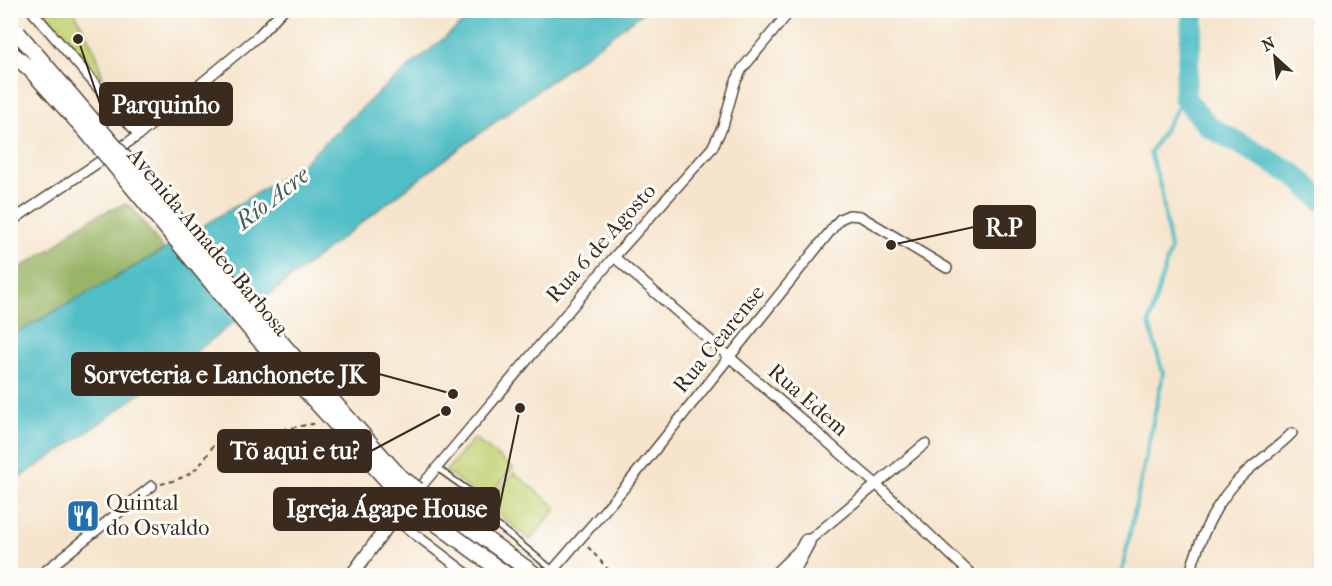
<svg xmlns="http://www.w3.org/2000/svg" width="1332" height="586" font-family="'IM FELL French Canon',serif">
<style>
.green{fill:#c2d274;stroke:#7e7e49;stroke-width:1.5}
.forest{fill:#99b466;stroke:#6a6f42;stroke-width:1.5}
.water{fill:#50bec6;stroke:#467472;stroke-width:1.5}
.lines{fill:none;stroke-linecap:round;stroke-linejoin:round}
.stream{stroke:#50bec6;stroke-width:4}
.river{stroke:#50bec6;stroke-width:22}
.service-casing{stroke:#574638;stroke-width:8}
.minor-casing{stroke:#574638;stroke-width:12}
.tertiary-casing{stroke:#574638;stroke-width:15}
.primary-casing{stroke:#574638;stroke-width:18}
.path{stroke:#574638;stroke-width:2;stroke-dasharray:4.5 4.5;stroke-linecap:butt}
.service{stroke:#fff;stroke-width:4.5}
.minor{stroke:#fff;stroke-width:9}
.tertiary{stroke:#fff;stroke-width:12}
.primary{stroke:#fff;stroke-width:15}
.primary-bridge-casing{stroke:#574638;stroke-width:18;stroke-linecap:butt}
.primary-bridge{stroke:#fff;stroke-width:15}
.labels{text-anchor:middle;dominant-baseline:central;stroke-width:6;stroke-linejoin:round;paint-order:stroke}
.street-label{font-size:22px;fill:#3b2a1e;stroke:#fdfcf7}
.poi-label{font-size:22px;fill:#3b2a1e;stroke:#fdfcf7;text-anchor:start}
.water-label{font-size:24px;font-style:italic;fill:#425e59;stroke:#fdfcf7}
.leader{fill:none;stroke:#3b2a1e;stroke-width:2}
.callout-dot{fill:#3b2a1e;stroke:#fdfcf7;stroke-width:2}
.callout{fill:#3b2a1e;stroke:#3b2a1e;stroke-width:2}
.callout-label{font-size:24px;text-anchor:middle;font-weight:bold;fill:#fff}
</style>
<rect width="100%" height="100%" fill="#fdfcf7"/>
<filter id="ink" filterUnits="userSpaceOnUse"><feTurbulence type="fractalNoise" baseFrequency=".0167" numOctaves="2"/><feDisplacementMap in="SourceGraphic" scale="12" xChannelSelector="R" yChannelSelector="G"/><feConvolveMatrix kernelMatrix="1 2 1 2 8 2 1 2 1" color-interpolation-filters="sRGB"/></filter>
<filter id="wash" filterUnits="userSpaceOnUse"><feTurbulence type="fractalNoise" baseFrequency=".008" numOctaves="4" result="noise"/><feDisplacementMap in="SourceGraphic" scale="24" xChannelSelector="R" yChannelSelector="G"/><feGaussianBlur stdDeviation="1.35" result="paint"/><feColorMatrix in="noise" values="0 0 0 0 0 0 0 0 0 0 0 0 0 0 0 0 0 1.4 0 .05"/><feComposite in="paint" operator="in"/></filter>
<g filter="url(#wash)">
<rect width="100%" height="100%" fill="#f6e4cc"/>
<path class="green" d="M42,11H74L97,55L103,79Z
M474,438L513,468L485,500L446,471Z
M514,473L557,508L530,540L487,504Z"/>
<path class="forest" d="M125,204L132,207L164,250L11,336V273L53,248L74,229L98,215Z"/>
<path class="water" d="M477,11H645C544,86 442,160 343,237C234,322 127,409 11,483V336L164,250L299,167L380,91Z"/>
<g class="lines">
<path class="stream" d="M1121,576L1163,374L1149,323L1170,250L1161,188L1150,153L1184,97"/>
<path class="river" d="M1194,10L1184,97L1208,126L1294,174L1322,200"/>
</g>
</g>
<g filter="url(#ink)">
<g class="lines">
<g class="service-casing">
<path id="service" d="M437,468L468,490V504L474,514L497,525L553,570"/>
</g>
<g class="minor-casing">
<path id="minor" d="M31,10L139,135
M10,222L139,135L257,37L283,10
M614,257L876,484L973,576
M418,490L614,257L712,148L723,126L735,83L742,69L791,10
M395,519L470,576
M39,576L152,486
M548,576L630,481L840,219L849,215L860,216L947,268
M772,576L807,542L925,444
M1189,576C1200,538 1214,503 1243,475C1258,460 1277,449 1292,433"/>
</g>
<g class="tertiary-casing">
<path id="tertiary" d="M351,576L406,501"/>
</g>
<g class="primary-casing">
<path id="primary" d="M418,490L537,576
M406,501L508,576
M789,576L807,542"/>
</g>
<path class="path" d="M161,484C190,477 198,471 213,446L239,444L257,456L279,430L318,423
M376,488L378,500
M588,547L614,576"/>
<use href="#service" class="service"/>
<use href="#minor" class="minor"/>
<use href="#tertiary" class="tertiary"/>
<use href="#primary" class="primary"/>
<g class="primary-bridge-casing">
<path id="primary-bridge" d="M18,33L285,347L399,476L418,490
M10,52L29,68L87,132L255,335L406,501"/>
</g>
<use href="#primary-bridge" class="primary-bridge"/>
</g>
</g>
<defs>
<g id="restaurant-square" transform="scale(1.725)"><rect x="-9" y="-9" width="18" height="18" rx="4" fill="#1f6fb2" stroke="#fdfcf7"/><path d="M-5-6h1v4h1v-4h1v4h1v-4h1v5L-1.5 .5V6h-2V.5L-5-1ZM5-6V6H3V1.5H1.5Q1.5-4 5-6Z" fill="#fff"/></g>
</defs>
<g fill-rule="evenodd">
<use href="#restaurant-square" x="83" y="516"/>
</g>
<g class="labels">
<g class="street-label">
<text transform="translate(208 242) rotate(50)">Avenida Amadeo Barbosa</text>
<text transform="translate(601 243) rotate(-48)">Rua 6 de Agosto</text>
<text transform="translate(719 339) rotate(-51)">Rua Cearense</text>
<text transform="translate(808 400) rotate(41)">Rua Edem</text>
</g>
<g class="poi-label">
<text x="106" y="503">Quintal<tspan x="106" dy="25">do Osvaldo</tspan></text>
</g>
<g class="water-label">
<text transform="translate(272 198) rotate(-38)">Río Acre</text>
</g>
</g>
<path class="leader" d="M78 39L100 104M891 245L974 227M453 394L379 374M446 411L371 451M520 408L499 509"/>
<g class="callout-dot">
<circle cx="78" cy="39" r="6"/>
<circle cx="891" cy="245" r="6"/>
<circle cx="453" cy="394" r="6"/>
<circle cx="446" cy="411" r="6"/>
<circle cx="520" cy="408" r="6"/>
</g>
<g class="callout">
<rect x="100" y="83" width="132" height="42" rx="6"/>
<rect x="974" y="206" width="61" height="42" rx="6"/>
<rect x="72" y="353" width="307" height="42" rx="6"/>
<rect x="218" y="430" width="153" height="42" rx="6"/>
<rect x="274" y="488" width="225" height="42" rx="6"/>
</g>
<g class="callout-label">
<text x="166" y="113">Parquinho</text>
<text x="1004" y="236">R.P</text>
<text x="225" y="383">Sorveteria e Lanchonete JK</text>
<text x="295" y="459">Tõ aqui e tu?</text>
<text x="387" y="517">Igreja Ágape House</text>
</g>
<rect width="1332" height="586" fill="none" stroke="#fdfcf7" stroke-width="36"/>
<g transform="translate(1275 57) rotate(333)" stroke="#fdfcf7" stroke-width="4.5" paint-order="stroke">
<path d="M0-4.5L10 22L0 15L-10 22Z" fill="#3b2a1e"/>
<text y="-9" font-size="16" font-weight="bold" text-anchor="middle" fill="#3b2a1e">N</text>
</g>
</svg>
